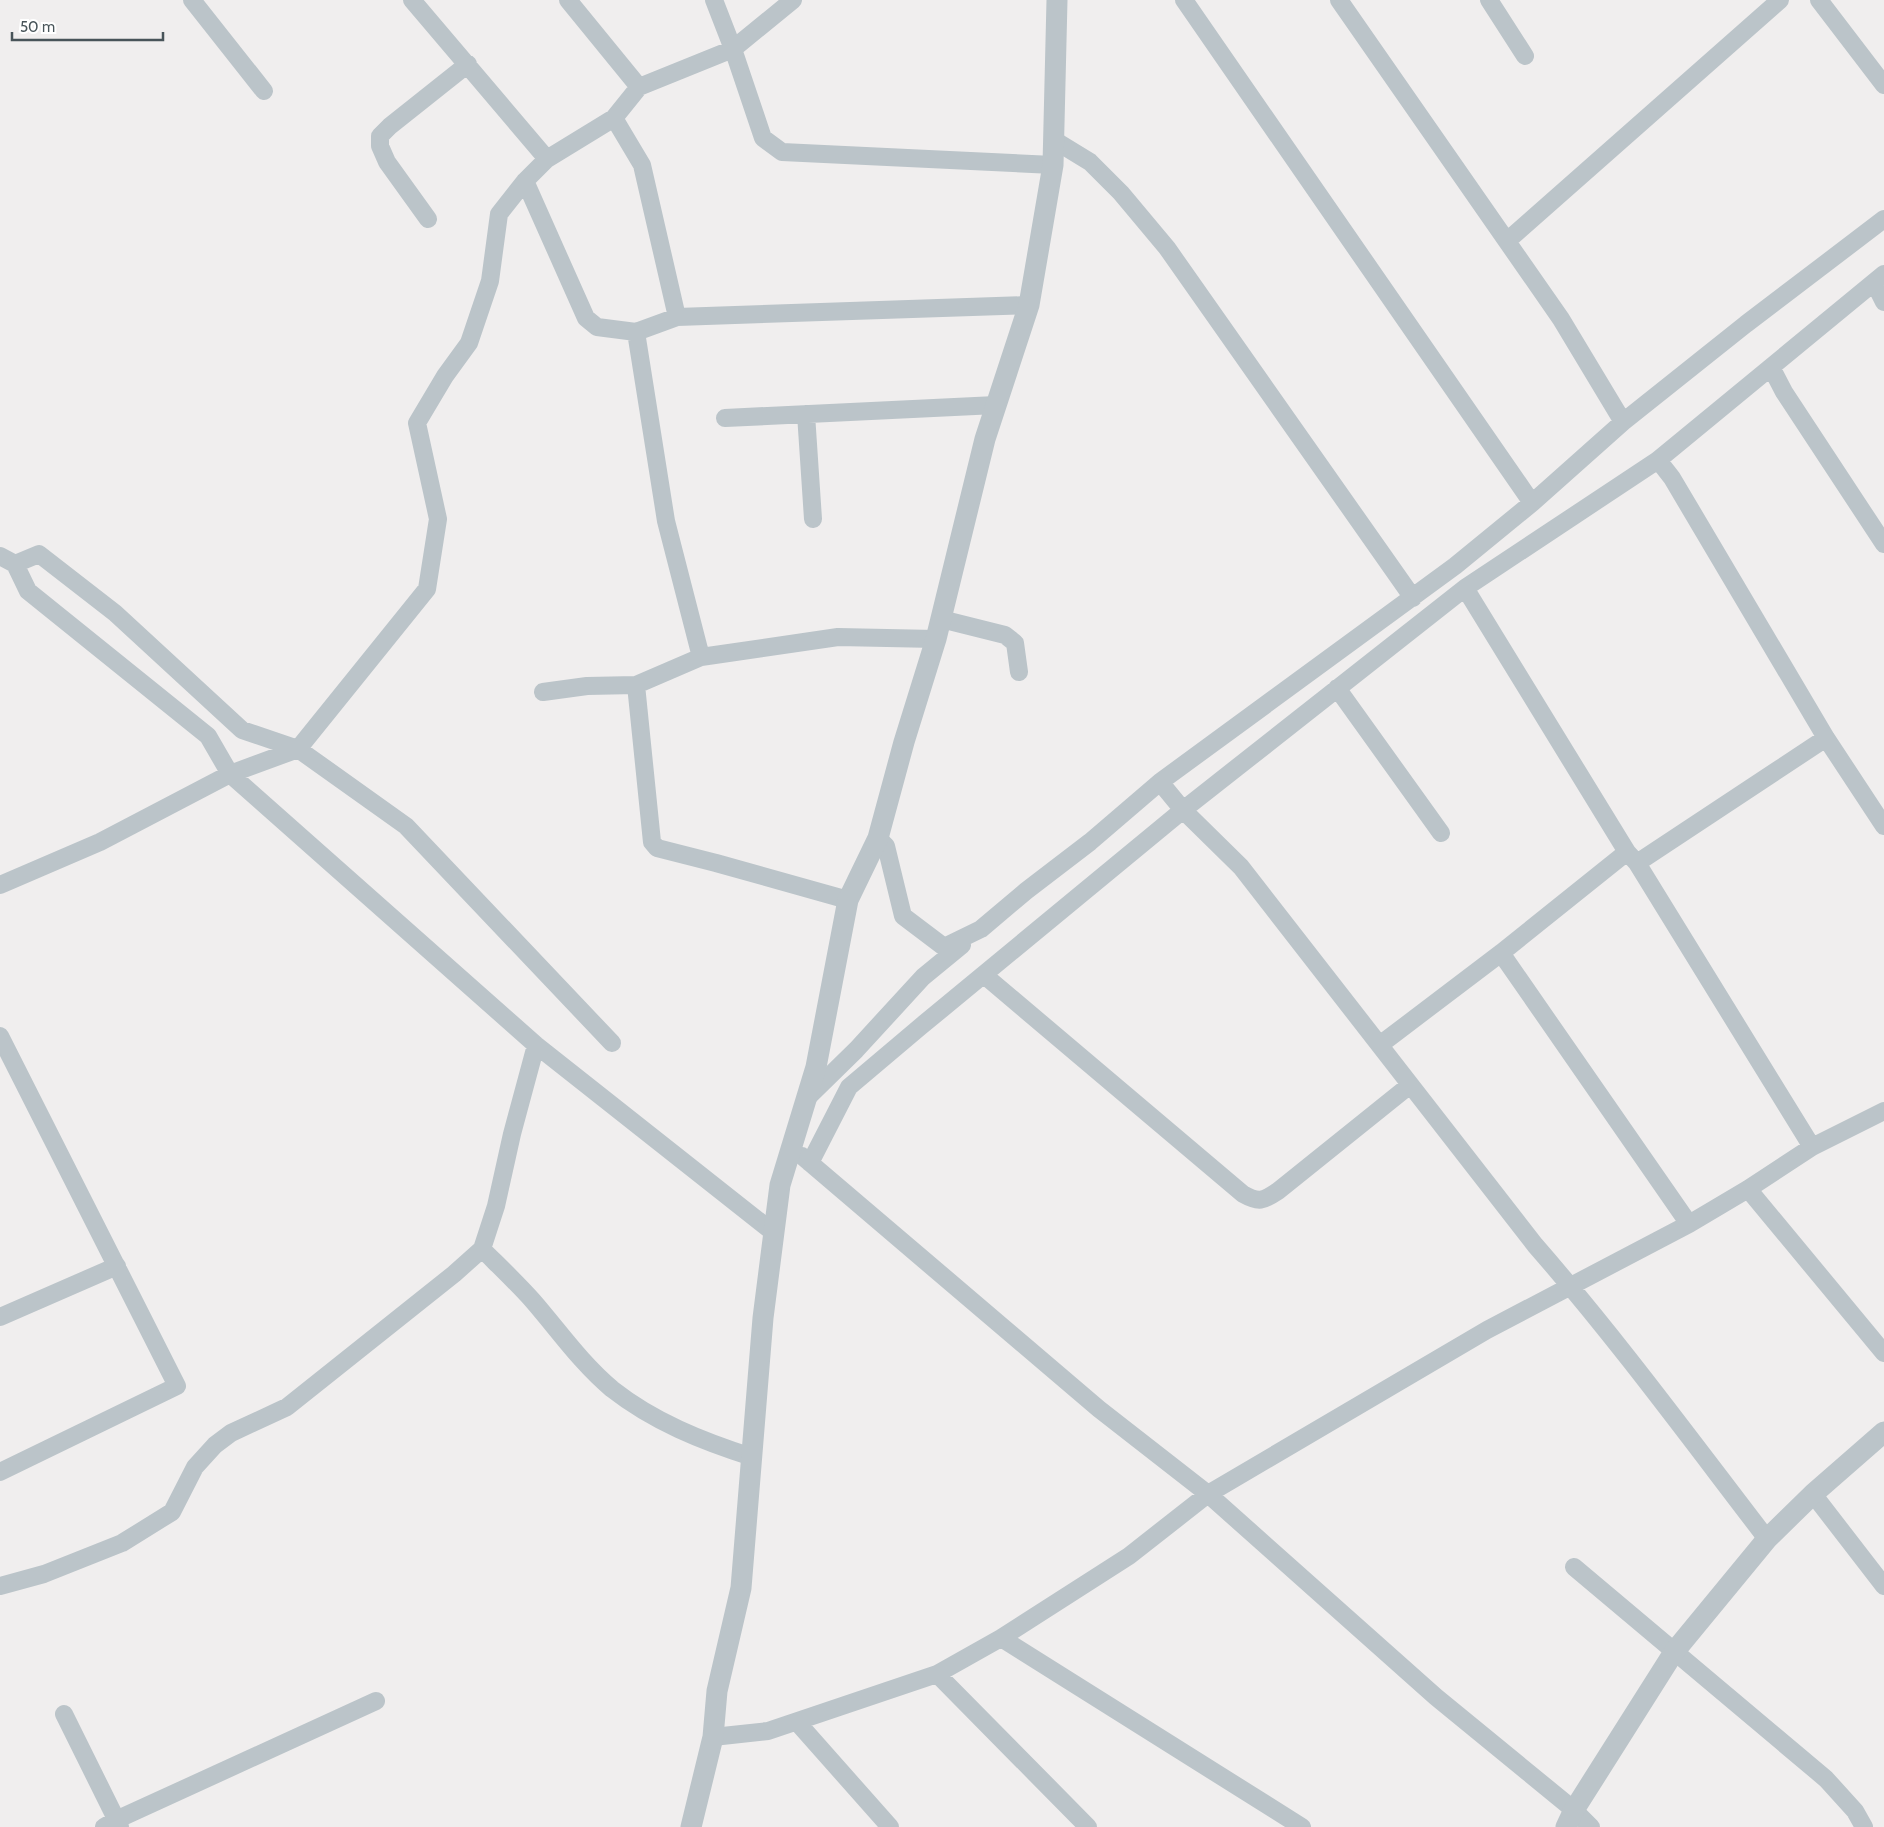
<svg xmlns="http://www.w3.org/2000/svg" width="1884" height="1827" font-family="Cabin,sans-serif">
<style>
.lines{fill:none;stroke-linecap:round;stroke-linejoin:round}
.minor{stroke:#bbc4c9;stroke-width:18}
.tertiary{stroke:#bbc4c9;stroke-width:21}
</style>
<rect width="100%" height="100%" fill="#f0eeee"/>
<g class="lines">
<path class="minor" d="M192,0L264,91
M412,0L547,159
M568,0L639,87
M714,0L733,49L763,138L782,152L1053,165
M1184,0L1532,503
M1339,0L1561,319L1623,422
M1489,0L1525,56
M1819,0L1884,85
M614,118L642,165L677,317
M1054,140L1090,162L1121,193L1167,248L1413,598
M525,181L586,318L597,327L636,332L677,317L1029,305
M428,219L387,162L380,146V136L390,126L468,64
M1507,241L1780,0
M1874,282L1884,302
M636,332L666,521L701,657
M1771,367L1784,392L1884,544
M806,414L813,519
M725,418L996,405
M1658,460L1672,478L1826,738L1884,826
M0,556L15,564L28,591L208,736L230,774L536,1045L774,1233
M15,564L39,554L115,613L242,730L298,749L406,826L612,1043
M1465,588L1627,852
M941,619L1005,635L1015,643L1019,672
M636,685L652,842L657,848L716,863L848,900
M1337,688L1441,833
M543,692L587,686L636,685L701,657L838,637L936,639
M1160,782L1183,810L1241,867L1535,1245C1617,1339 1691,1440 1767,1539
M878,838L886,846L903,916L944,947L981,929L1026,891L1090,842L1160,782L1455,566L1532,503L1623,422L1746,324L1884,219
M1637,863L1826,738
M0,885L100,842L230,774L298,749L427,589L438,519L417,423L445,376L469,343L490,281L499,214L525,181L547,159L614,118L639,87L733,49L793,0
M1501,953L1689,1224
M984,975L1243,1194C1259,1203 1263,1201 1278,1191L1410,1085
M0,1036L177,1386L0,1472
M1381,1044L1501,953L1627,852L1637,863L1812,1147
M807,1098L856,1050L923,977L962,945
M802,1156L1099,1409L1208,1494L1436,1697L1574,1810L1591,1827
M810,1163L849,1087L920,1027L1183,810L1465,588L1658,460L1884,274
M1748,1189L1884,1353
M482,1249C499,1266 517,1283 533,1301C559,1331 581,1363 612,1389C654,1422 702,1441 752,1457
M0,1317L117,1266
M1813,1494L1884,1586
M1574,1567L1826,1779L1855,1811L1864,1827
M0,1586L44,1574L122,1543L172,1512L195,1467L215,1445L231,1433L287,1407L454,1274L482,1249L496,1206L512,1134L536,1045
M1001,1638L1302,1827
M937,1674L1088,1827
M64,1714L120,1827
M797,1722L890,1827
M713,1737L768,1731L937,1674L1001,1638L1129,1556L1208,1494L1487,1330L1689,1224L1748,1189L1812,1147L1884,1111
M104,1827L116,1820L376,1701"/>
<path class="tertiary" d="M691,1827L713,1737L717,1691L741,1588L763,1318L780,1185L816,1067L848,900L878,838L904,742L936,639L985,439L1029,305L1053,165L1057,0
M1566,1827L1574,1810L1674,1652L1767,1539L1813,1494L1884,1432"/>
</g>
<path d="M12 32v8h151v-8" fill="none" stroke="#485459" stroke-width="2.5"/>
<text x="20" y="32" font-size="15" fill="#485459" stroke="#ffffff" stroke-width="4" paint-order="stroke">50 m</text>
</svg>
